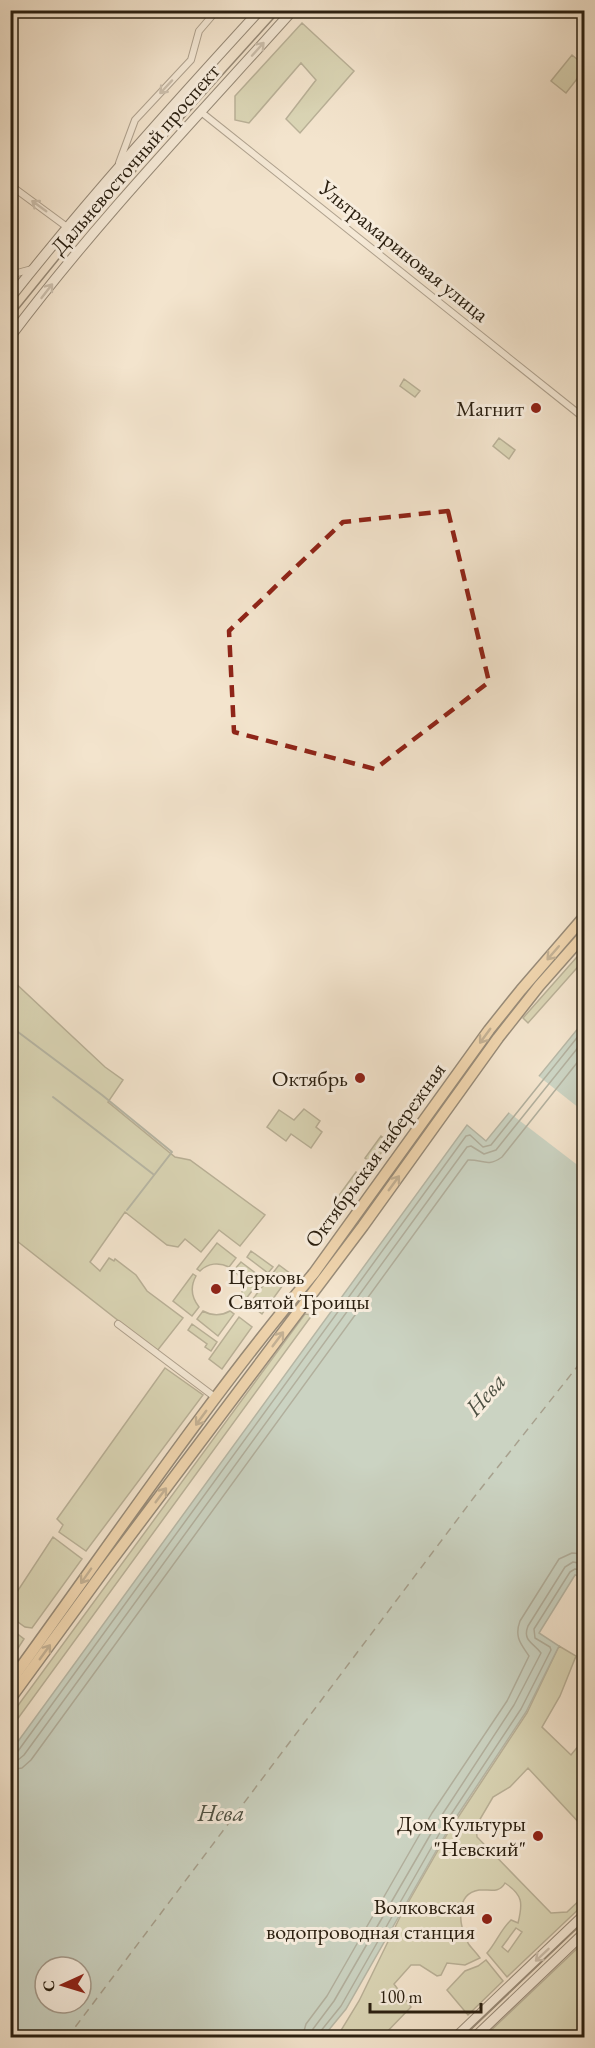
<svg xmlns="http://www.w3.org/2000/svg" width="595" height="2048" font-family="'EB Garamond',serif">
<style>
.green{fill:#bdc497;stroke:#747254;stroke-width:1.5;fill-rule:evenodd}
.water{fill:#9cbfb3;stroke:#6f7f72;stroke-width:1.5;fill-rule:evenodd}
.pier{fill:#f3e4cd}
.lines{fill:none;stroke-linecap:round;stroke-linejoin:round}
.shore{stroke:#647062;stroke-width:1.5}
.stream{stroke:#6f7f72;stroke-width:2}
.ferry{stroke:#4d5042;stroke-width:1.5;stroke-dasharray:8 6;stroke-linecap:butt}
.minor-casing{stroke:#5d5140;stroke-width:8}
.secondary-casing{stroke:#2b2011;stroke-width:11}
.primary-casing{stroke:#2b2011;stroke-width:13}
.minor{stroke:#f7edde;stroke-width:6}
.secondary{stroke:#f7edde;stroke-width:9}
.primary{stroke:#eac286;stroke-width:10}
.tram{stroke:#2b2011;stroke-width:1.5}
.oneway{stroke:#9b9182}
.oneway2{stroke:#8a714c}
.marked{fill:none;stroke:#8f2418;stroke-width:4.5;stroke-dasharray:12 8;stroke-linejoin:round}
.poi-dot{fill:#8f2418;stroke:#f7edde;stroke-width:2}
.labels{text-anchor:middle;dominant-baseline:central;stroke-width:6;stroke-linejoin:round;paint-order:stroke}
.street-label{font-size:22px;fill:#2b2011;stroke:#f7edde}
.poi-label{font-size:22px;fill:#2b2011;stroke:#f7edde;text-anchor:end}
.water-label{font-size:24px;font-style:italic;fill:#4d5042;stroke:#f7edde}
</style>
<rect width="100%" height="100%" fill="#f3e4cd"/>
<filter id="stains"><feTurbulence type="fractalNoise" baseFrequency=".00333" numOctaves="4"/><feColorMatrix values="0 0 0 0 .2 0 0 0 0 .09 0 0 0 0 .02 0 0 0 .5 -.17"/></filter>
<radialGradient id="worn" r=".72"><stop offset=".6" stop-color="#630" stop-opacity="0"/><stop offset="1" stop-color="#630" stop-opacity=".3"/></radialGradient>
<path class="green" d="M302,23L354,71L300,133L286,119L316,80L301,63L249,123L235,120V96Z
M572,55L584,65V70L566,93L551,81Z
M404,379L420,391L415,397L400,386Z
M499,438L515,450L509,459L493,446Z
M584,949V960L528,1023L523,1018Z
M11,979L105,1067L123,1080L108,1102L175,1157L190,1160L265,1215L240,1246L219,1230L201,1252L185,1239L178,1247L167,1245L125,1212L90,1262L100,1271L109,1258L114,1261L115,1259L136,1275L147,1291L183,1318L157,1351L17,1241L11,1251Z
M304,1109L320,1121L316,1127L322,1132L311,1148L291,1134L286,1141L267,1127L279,1110L294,1120Z
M381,1136L389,1142L373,1164L365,1158Z
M356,1172L363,1177L344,1203L337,1198Z
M217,1243L236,1258L229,1267C219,1262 208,1263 200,1271L197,1269Z
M251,1251L273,1267L268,1273L247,1257Z
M241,1262L262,1278L245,1300L241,1298C244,1287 242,1278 234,1270Z
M279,1265L291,1274L262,1314L249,1304Z
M193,1274L196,1276C190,1287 191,1297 199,1307L192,1316L173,1301Z
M203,1311C212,1316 221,1316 230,1311L234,1314L218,1336L197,1319Z
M305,1314L312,1315L11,1728V1715Z
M239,1317L252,1327L222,1369L209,1359Z
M192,1324L217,1342L211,1351L205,1347L207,1344L188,1330Z
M165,1368L203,1395L86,1551L59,1532L63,1525L57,1519Z
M53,1537L82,1559L32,1628L25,1627L11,1617V1588L17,1592Z
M11,1629L24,1639L11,1659Z
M559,1646L576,1656L560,1696L542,1727L571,1755L584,1739V1828L528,1768L510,1787L493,1797L476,1826L477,1837L551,1913L567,1912L584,1896V1904L507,1977L487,1953C496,1943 501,1929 511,1920L518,1923C523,1903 523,1895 505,1883C499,1894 489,1889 479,1890C454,1894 459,1926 468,1943C471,1948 476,1952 480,1958L465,1965L447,1963L441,1975L437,1976L420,1965H411L394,1984L411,2007L382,2037H337L359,2001L401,1915L449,1831L527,1713ZM516,1928L522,1932L508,1952L502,1947Z
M584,1942V2037H484Z
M486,1960L503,1981L468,2015L447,1990L465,1971L478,1966Z"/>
<path class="water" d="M584,1021V1578L575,1575L539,1633L559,1646L526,1712L451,1825L346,2009L323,2037L11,2038V1751L467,1125L486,1141ZM45,1967H81V2003H45Z"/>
<path class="pier" d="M536,1074L584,1112V1170L507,1111Z"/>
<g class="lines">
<path class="shore" d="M10,1754L18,1751L466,1136L470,1135L483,1147L491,1145L584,1029
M10,1761L18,1760L24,1755L467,1147L471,1146L484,1154L496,1150L584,1040
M10,1770L22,1768L31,1760L468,1160C482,1159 487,1168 502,1157L584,1054
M302,2038L306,2024L327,1996L432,1813L507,1701L529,1656C521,1644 514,1637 520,1621L559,1559L572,1553L584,1554
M312,2038L313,2029L334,2001L440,1818L514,1705L541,1653C534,1643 522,1641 528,1626L565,1567L573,1562L584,1564
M319,2038L320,2032L341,2006L446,1822L521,1709L551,1650L550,1647L535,1638L534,1629L570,1572L575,1569L584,1571"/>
<path class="stream" d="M10,1026L102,1095L172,1152L127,1210
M53,1097L153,1174"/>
<path class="ferry" d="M67,2038L475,1496L584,1358"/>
<g class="minor-casing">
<path id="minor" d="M201,112L584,418
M119,163L135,120L191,60L199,31L217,10
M10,185L67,227
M10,275L32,269
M118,1324L216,1398"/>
</g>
<g class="secondary-casing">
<path id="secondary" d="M10,298C89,198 174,104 260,10
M10,337C97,221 197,117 293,10
M455,2038L584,1915
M474,2038L584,1933"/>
</g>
<g class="primary-casing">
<path id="primary" d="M10,1682C110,1545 205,1403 314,1273L489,1030L521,990L584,917
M10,1699L105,1569L363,1226L498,1038L539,986L584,935"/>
</g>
<use href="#minor" class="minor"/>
<use href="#secondary" class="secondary"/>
<use href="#primary" class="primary"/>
<path class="tram" d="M10,319L79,234L281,10
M461,2038L584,1921"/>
</g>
<defs><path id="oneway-shaft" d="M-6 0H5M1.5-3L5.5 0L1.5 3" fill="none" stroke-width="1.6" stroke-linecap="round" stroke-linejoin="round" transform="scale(1.5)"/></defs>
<g class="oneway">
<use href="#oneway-shaft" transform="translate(258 49) rotate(-48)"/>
<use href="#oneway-shaft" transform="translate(166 87) rotate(133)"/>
<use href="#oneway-shaft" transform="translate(39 206) rotate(-144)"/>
<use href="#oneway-shaft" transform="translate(47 291) rotate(-52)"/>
<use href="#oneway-shaft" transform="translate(542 1955) rotate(137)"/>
</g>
<g class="oneway2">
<use href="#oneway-shaft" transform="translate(553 953) rotate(131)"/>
<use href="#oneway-shaft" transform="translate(485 1036) rotate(126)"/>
<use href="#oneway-shaft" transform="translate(394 1183) rotate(-54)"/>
<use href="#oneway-shaft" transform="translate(278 1339) rotate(-53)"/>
<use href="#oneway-shaft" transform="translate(201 1418) rotate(126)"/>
<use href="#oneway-shaft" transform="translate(161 1495) rotate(-53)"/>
<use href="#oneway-shaft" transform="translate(86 1576) rotate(125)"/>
<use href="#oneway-shaft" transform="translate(45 1652) rotate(-54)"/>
</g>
<path d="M0 0H595V2048H0ZM448,511L489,682L375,769L234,732L229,631L343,522Z" fill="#f3e4cd" fill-opacity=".55" fill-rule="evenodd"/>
<path class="marked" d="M448,511L489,682L375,769L234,732L229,631L343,522Z"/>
<g class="poi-dot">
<circle cx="536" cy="408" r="6"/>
<circle cx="360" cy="1078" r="6"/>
<circle cx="216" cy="1289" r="6"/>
<circle cx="538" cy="1836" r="6"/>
<circle cx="487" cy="1919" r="6"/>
</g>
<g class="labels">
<g class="street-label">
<text transform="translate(135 159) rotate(-49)">Дальневосточный проспект</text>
<text transform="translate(404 251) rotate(39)">Ультрамариновая улица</text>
<text transform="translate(375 1155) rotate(-54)">Октябрьская набережная</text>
</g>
<g class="poi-label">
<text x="524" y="408">Магнит</text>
<text x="348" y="1078">Октябрь</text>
<text x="228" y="1276" text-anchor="start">Церковь<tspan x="228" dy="25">Святой Троицы</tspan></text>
<text x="526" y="1823">Дом Культуры<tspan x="526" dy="25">"Невский"</tspan></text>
<text x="475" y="1906">Волковская<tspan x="475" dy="25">водопроводная станция</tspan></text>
</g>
<g class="water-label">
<text transform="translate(485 1394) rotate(-49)">Нева</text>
<text x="221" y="1812">Нева</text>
</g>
</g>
<rect width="595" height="2048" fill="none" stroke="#f3e4cd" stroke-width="36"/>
<rect x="12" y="12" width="571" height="2024" fill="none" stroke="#2b2011" stroke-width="3"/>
<rect x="18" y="18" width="559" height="2012" fill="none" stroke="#2b2011" stroke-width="1.5"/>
<g transform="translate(63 1985) rotate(266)"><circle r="28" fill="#f7edde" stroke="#a59b8c" stroke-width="1.5"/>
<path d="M0-4.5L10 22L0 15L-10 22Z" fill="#8f2418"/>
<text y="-9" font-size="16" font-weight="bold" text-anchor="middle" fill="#2b2011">С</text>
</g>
<path d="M370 2003v9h111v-9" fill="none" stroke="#2b2011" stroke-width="3"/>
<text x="379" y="2003" font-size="18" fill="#2b2011" stroke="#f7edde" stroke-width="4.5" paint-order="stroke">100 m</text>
<rect width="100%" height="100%" filter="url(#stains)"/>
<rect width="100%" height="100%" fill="url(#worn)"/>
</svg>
